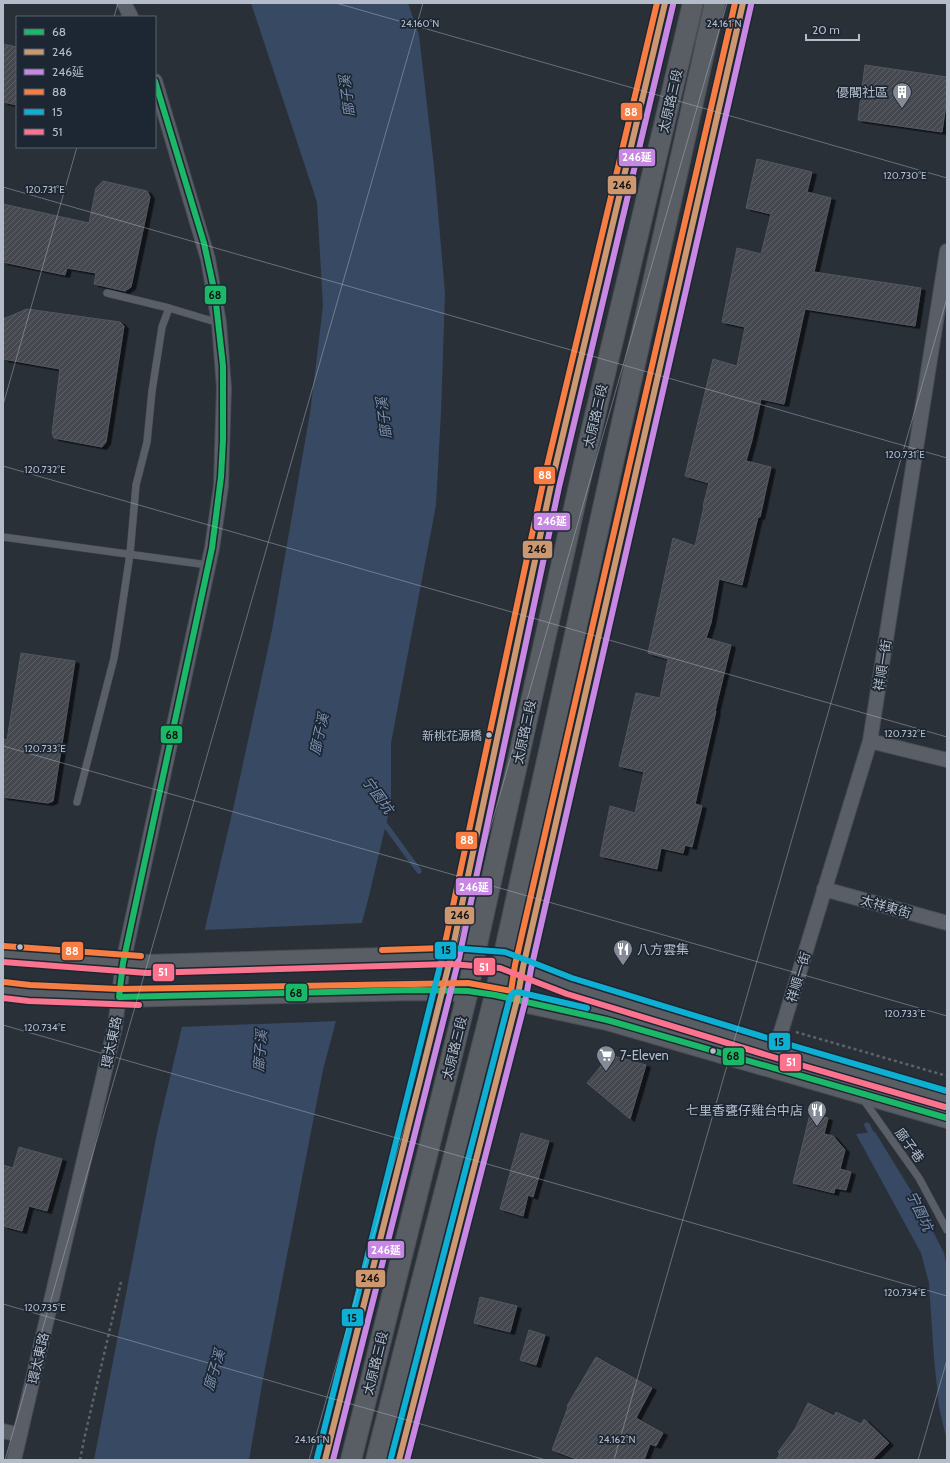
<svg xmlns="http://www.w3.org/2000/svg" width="950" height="1463" font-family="Cabin,'Noto Sans TC',sans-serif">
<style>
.water{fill:#384963}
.pier{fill:#2a3038}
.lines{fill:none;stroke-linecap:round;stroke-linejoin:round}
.stream{stroke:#384963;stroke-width:5.5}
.building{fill:url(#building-hatch);stroke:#52575f;filter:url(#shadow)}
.lane-casing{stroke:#484c53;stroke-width:8}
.street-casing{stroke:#484c53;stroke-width:16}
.secondary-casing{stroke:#484c53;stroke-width:22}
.path{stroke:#5d636a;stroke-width:2.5;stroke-dasharray:3 3;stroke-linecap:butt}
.lane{stroke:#5a5e66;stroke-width:7}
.street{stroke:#5a5e66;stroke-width:14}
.secondary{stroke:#595d64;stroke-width:20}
.bus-1-casing{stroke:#1d2633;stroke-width:9}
.bus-2-casing{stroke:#1d2633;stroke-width:9}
.bus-3-casing{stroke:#1d2633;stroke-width:9}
.bus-4-casing{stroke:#1d2633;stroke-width:9}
.bus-5-casing{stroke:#1d2633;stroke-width:9}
.bus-6-casing{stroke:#1d2633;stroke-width:9}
.bus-1{stroke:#1ab867;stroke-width:6}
.bus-2{stroke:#cd976f;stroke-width:6}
.bus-3{stroke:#c787e3;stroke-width:6}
.bus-4{stroke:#f77d43;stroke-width:6}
.bus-5{stroke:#0dafd3;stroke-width:6}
.bus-6{stroke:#fc738d;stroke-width:6}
.ticks{fill:none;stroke:#b4bcc9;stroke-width:1;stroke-opacity:0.45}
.bus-dot{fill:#b4bcc9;stroke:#1d2633;stroke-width:1.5}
.labels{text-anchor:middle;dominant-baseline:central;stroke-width:3.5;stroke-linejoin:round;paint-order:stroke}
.bus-label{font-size:12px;fill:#b4bcc9;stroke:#1d2633;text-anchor:end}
.poi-label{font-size:13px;fill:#b4bcc9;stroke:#1d2633;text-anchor:end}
.street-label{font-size:13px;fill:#b4bcc9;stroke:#1d2633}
.water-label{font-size:14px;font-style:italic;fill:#7c92b1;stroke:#1d2633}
.ticks-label{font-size:10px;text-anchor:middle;fill:#b4bcc9;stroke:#1d2633;stroke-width:3.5;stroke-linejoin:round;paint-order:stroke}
.line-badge{stroke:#1d2633;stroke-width:1.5}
.badge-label{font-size:11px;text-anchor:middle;font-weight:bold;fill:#fff}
.pale-badge-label{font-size:11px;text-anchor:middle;font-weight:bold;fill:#111}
</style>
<defs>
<pattern id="building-hatch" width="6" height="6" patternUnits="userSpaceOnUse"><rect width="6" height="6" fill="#444950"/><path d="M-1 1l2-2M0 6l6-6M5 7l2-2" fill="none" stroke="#5d6168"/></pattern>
<filter id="shadow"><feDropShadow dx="4.5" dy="2.5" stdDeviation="0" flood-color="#0009"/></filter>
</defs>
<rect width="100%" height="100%" fill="#2a3038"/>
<path class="water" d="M251,3H408L419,35L434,166L445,293L441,412L436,505L391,743V803L368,900L323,1070L263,1379L249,1460H94L157,1133L234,805L272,630L310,413L323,306L317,202Z
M875,1132L918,1202L944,1253L947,1267V1441L939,1407L934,1358L929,1283L921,1253L856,1134Z"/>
<path class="pier" d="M363,923L338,1021L180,1027L202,930Z"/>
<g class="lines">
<path class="stream" d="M381,819L419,871
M867,1125L873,1137"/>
</g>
<path class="building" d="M3,44L17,47V105L3,102Z
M865,65L947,77V97L942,132L858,120Z
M757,159L812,172L807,192L831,198L814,272L921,288L915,326L805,309L784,404L761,399L752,440L746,461L771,467L760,517H758L742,585L719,579L711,623L706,638L731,645L715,711H716L695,804L702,806L692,847L685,845L683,853L661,848L657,869L600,856L610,806L635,813L644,772L619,766L636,693L660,698L668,659L648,653L673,538L695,546L704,506H703L709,483L685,476L713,359L737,366L745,327L722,322L737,248L761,254L771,214L746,208Z
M103,181L147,191L150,197L131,287L125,291L94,284L96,273L67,268L65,275L3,262V204L89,223L96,188Z
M27,309L120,322L124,326L106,442L102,447L54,438L52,433L60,369L3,359V319Z
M21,653L75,661L53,801L48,803L3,797V739L7,740Z
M610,1055L646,1065L630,1119L587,1083Z
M810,1114L828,1118L824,1134L833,1136L845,1150L840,1169L851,1172L846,1190L835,1188L834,1193L793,1183Z
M521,1133L549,1141L533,1197L528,1195L523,1216L500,1209Z
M19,1147L62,1159L47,1211L29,1206L22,1231L3,1226V1165L13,1168Z
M480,1297L517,1306L510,1332L474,1323Z
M529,1330L545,1335L536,1365L520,1360Z
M596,1357L652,1388L636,1418L663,1433L656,1446L650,1444L644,1460H579L552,1450L568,1407L567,1406Z
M808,1403L834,1416L836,1412L861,1424L864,1419L889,1443L872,1460H776L780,1454L778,1452L795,1429Z"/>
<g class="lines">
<g class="lane-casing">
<path id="lane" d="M107,293L169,308
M3,537L208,565
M77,802L114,658L118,634L130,554L136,485L147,442L152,391L162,327L169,308L219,323
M863,1099L919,1178L947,1230"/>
</g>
<g class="street-casing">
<path id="street" d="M124,3L131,17
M870,741L947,760
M824,889L947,923
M773,1058L870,741L947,251
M3,1431L20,1435
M14,1460L115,1027L123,963L212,548L221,486L222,450L224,388L219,323L208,259L155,81"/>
</g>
<g class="secondary-casing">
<path id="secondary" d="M3,954L147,965L451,956L464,957
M512,963L523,967L569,986L775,1049L947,1099
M3,990L29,993L119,997L416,990L457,991
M504,998L607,1020L947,1118
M325,1460L451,956L551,485L665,3
M351,1460L468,991L474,958L589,441L693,3
M376,1460L495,995L715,3
M399,1460L517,1000L523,967L743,3"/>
</g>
<path class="path" d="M796,1032L947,1076
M80,1460L85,1435L121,1282"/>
<use href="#lane" class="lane"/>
<use href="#street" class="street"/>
<use href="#secondary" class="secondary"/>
<g class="bus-1-casing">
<path id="bus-1" d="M155,81L204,243L215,294L223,366V440L221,477L212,548L123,963L119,997L416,990L468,991L495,995L607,1020L947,1118"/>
</g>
<g class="bus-2-casing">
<path id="bus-2" d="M325,1460L451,956L551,485L665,3
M399,1460L517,1000L523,967L743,3"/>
</g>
<g class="bus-3-casing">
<path id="bus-3" d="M333,1460L459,958L559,487L673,5
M407,1460L525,1002L531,969L751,5"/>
</g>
<g class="bus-4-casing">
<path id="bus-4" d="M4,946L141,956
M382,950L444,948L543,483L657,3
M4,982L30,985L119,989L468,983L511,991L515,965L735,3"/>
</g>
<g class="bus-5-casing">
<path id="bus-5" d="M317,1458L443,954L447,949L452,948L505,952L526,960L572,978L777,1041L947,1091
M391,1458L510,997L513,993L518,992L587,1008"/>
</g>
<g class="bus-6-casing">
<path id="bus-6" d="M3,962L147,973L451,964L500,968L567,994L773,1057L945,1107
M3,998L29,1001L139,1005"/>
</g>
<use href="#bus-1" class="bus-1"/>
<use href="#bus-2" class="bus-2"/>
<use href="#bus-3" class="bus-3"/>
<use href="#bus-4" class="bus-4"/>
<use href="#bus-5" class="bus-5"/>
<use href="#bus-6" class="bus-6"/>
</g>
<path class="ticks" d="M336,3L947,178M114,17L118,3M3,187L947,458M3,405L77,147M3,466L947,737M3,746L947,1016M3,1025L947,1296M3,1304L546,1460M5,1460L423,3M309,1460L727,3M614,1460L947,298M918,1460L947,1360"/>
<defs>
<g id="building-pin" transform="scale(1)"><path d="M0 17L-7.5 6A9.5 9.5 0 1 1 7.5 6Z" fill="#848b96" stroke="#1d2633"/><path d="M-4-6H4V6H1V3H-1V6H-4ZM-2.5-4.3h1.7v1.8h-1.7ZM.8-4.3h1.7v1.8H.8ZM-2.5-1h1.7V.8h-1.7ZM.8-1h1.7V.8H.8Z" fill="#fff"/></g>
<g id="restaurant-pin" transform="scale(1)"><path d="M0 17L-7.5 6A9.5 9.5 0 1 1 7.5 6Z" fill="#848b96" stroke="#1d2633"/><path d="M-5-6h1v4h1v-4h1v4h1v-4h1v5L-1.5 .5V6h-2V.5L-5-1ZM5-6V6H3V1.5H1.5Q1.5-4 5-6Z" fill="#fff"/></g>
<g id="supermarket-pin" transform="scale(1)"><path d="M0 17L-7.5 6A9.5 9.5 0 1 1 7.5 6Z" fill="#848b96" stroke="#1d2633"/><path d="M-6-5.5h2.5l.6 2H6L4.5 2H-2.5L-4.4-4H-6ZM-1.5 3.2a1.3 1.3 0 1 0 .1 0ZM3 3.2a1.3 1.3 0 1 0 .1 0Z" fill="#fff"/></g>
</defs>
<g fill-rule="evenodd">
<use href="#building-pin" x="902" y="92"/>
<use href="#restaurant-pin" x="623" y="949"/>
<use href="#supermarket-pin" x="606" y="1055"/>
<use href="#restaurant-pin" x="817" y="1110"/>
</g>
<g class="bus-dot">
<circle cx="489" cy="735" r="3.5"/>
<circle cx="20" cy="947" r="3.5"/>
<circle cx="713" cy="1051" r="3.5"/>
</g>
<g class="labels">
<g class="bus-label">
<text x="482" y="735">新桃花源橋</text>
</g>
<g class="poi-label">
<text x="888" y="92">優閣社區</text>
<text x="637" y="949" text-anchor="start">八方雲集</text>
<text x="620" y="1055" text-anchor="start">7-Eleven</text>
<text x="803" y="1110">七里香甕仔雞台中店</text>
</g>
<g class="street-label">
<text transform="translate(670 101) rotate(-77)">太原路三段</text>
<text transform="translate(595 416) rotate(-77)">太原路三段</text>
<text transform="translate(882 665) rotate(-81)">祥順一街</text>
<text transform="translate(524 732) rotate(-78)">太原路三段</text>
<text transform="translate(886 906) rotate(16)">太祥東街</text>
<text transform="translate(798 977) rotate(-73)">祥順一街</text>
<text transform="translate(111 1042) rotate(-78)">環太東路</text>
<text transform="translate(454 1048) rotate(-76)">太原路三段</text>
<text transform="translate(910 1145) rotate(54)">廍子巷</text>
<text transform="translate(38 1358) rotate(-77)">環太東路</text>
<text transform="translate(375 1363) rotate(-76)">太原路三段</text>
</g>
<g class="water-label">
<text transform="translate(347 96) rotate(-97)">廍子溪</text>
<text transform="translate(384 418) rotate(-97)">廍子溪</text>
<text transform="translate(319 734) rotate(-77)">廍子溪</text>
<text transform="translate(378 795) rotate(54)">宁園坑</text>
<text transform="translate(260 1051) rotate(-85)">廍子溪</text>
<text transform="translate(920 1211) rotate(65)">宁園坑</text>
<text transform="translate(214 1370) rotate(-73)">廍子溪</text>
</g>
</g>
<g class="ticks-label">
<text x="420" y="27">24.160°N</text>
<text x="724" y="27">24.161°N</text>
<text x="905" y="179">120.730°E</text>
<text x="45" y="193">120.731°E</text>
<text x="905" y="458">120.731°E</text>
<text x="45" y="473">120.732°E</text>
<text x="905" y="737">120.732°E</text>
<text x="45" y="752">120.733°E</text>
<text x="905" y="1017">120.733°E</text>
<text x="45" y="1031">120.734°E</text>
<text x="905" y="1296">120.734°E</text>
<text x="45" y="1311">120.735°E</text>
<text x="312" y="1443">24.161°N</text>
<text x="617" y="1443">24.162°N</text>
</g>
<g class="line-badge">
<rect x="620" y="102" width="23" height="19" rx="4" fill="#f77d43"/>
<rect x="618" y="148" width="38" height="19" rx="4" fill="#c787e3"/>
<rect x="607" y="175" width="30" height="20" rx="4" fill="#cd976f"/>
<rect x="204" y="285" width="23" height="20" rx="4" fill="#1ab867"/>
<rect x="533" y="466" width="23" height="19" rx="4" fill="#f77d43"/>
<rect x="533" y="512" width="38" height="19" rx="4" fill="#c787e3"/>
<rect x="522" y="540" width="31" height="19" rx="4" fill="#cd976f"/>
<rect x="160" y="725" width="23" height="19" rx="4" fill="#1ab867"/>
<rect x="455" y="831" width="23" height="19" rx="4" fill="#f77d43"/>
<rect x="455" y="877" width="38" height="19" rx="4" fill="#c787e3"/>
<rect x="444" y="906" width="31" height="19" rx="4" fill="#cd976f"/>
<rect x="434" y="941" width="23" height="19" rx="4" fill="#0dafd3"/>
<rect x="61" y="941" width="23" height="20" rx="4" fill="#f77d43"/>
<rect x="473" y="957" width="23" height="19" rx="4" fill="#fc738d"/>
<rect x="152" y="963" width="23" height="19" rx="4" fill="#fc738d"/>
<rect x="285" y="983" width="23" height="19" rx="4" fill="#1ab867"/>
<rect x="768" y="1032" width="23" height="19" rx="4" fill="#0dafd3"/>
<rect x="722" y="1047" width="23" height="19" rx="4" fill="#1ab867"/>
<rect x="779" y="1053" width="23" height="19" rx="4" fill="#fc738d"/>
<rect x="367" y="1240" width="38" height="19" rx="4" fill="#c787e3"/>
<rect x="355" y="1269" width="31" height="19" rx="4" fill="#cd976f"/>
<rect x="341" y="1308" width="23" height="19" rx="4" fill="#0dafd3"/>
</g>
<g class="badge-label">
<text x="631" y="116">88</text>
<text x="637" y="161">246延</text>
<text x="545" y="479">88</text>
<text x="552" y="525">246延</text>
<text x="467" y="844">88</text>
<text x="474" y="891">246延</text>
<text x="72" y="955">88</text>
<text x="484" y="971">51</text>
<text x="163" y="976">51</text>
<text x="791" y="1066">51</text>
<text x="386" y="1254">246延</text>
</g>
<g class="pale-badge-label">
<text x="622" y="189">246</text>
<text x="215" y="299">68</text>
<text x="537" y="553">246</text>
<text x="172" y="739">68</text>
<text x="460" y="919">246</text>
<text x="446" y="954">15</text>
<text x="296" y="997">68</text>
<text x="779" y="1046">15</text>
<text x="733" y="1060">68</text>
<text x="370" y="1282">246</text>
<text x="352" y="1322">15</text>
</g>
<rect width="950" height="1463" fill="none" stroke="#b4bcc9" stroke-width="8"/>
<rect x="16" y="16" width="140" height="132" fill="#1d2633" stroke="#59626f"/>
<rect x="24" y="29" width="20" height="6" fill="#1ab867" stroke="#59626f"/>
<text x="52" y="36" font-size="12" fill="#b4bcc9">68</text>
<rect x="24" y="49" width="20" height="6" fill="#cd976f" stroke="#59626f"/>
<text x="52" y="56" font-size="12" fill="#b4bcc9">246</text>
<rect x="24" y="69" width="20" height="6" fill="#c787e3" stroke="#59626f"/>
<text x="52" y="76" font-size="12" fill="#b4bcc9">246延</text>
<rect x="24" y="89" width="20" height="6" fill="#f77d43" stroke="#59626f"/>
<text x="52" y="96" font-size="12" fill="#b4bcc9">88</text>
<rect x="24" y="109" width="20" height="6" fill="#0dafd3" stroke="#59626f"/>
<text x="52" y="116" font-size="12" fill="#b4bcc9">15</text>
<rect x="24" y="129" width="20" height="6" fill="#fc738d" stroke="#59626f"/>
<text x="52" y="136" font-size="12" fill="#b4bcc9">51</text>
<path d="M806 34v6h53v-6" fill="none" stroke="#b4bcc9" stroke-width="2"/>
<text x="812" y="34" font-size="12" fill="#b4bcc9" stroke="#1d2633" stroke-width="3" paint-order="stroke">20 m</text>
</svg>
